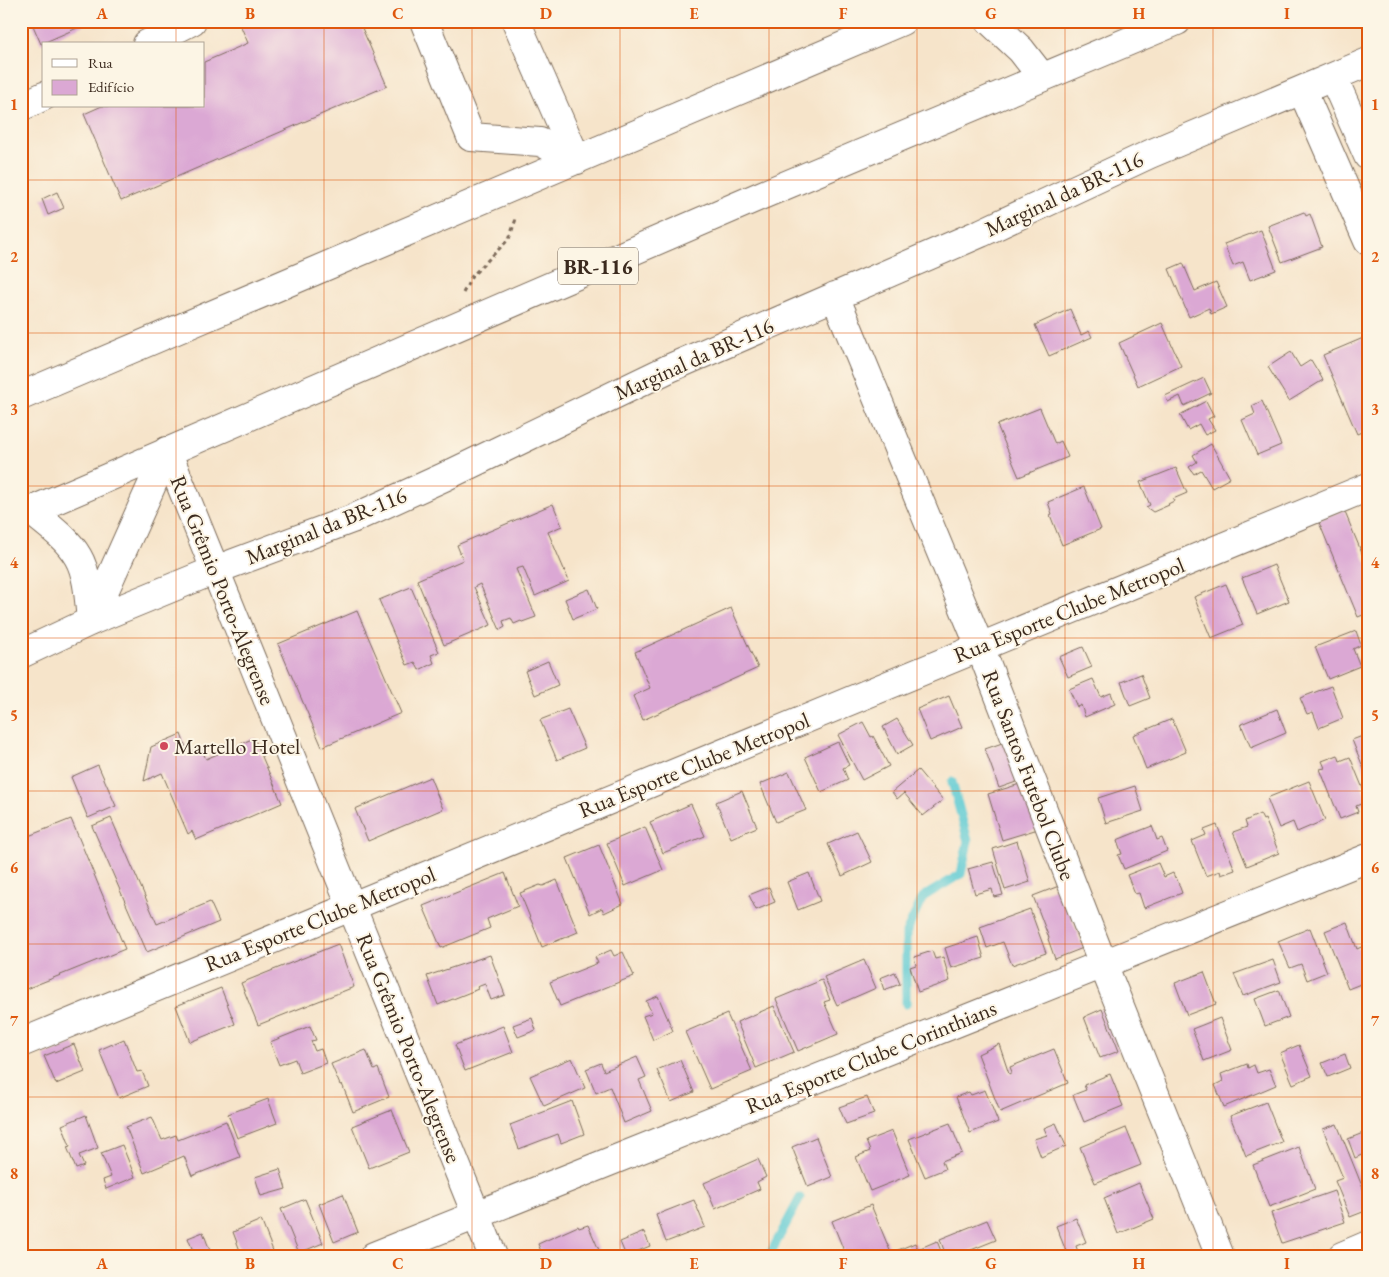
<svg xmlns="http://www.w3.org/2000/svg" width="1389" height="1277" font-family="'EB Garamond',serif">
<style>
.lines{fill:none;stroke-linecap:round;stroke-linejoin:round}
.stream{stroke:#5dcad3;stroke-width:9}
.building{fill:#dba8d4}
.minor-casing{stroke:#7c6b5a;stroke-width:30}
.highway-casing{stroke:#7c6b5a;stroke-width:30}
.path{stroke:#7c6b5a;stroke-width:3;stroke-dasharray:4 4;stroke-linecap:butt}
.minor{stroke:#fff;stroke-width:28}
.highway{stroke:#fff;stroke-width:28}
.grid{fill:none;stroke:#df570d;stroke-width:1;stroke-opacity:0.55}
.poi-dot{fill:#d1495b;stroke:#fcf5e5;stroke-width:2}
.labels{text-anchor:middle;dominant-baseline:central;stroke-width:4;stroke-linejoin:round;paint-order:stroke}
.shield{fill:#fcf5e5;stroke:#75675a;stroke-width:1}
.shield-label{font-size:21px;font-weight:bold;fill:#3b2a1e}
.street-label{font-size:22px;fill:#3b2a1e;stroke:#fcf5e5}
.poi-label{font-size:22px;fill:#3b2a1e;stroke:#fcf5e5;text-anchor:start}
.neatline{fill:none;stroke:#df570d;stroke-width:2}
.grid-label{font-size:16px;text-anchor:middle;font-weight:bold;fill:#df570d}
</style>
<rect width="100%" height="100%" fill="#fcf5e5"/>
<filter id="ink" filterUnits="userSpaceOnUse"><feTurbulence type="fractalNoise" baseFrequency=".02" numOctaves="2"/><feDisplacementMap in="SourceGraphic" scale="10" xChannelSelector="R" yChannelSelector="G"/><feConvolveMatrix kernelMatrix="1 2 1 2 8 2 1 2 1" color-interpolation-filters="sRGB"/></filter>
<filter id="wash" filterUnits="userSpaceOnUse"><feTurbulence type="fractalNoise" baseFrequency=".0096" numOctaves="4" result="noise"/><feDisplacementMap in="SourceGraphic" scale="20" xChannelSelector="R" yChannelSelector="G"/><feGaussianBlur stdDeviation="1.12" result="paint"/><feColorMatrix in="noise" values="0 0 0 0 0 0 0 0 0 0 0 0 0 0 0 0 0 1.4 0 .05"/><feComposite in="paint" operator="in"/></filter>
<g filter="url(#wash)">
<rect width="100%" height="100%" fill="#f6e4ca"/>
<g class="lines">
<path class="stream" d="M906,1004V933L923,897L961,874L968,841L952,782
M769,1256L800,1198"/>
</g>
<g id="blocks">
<path class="building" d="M31,21H93L41,44Z
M242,21H359L387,86L121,201L84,114L102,106H204V62L248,43L239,22Z
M57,192L64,208L48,215L42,199Z
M1304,212L1306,216L1310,214L1322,247L1282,262L1268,226Z
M1261,230L1276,270L1250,280L1243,262L1233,266L1224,244Z
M1183,263L1195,291L1216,282L1227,307L1211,314L1209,308L1189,317L1169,269Z
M1070,309L1081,335L1089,331L1092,337L1049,356L1035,325Z
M1162,323L1181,366L1138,386L1119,343Z
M1368,336V429L1357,434L1323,355Z
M1291,352L1300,367L1311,360L1323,380L1289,401L1268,367Z
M1204,378L1211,393L1184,406L1180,396L1168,402L1165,396Z
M1206,401L1214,416L1208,419L1215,430L1205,435L1199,424L1188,430L1180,415Z
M1262,401L1281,445L1257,455L1242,420L1255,414L1252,406Z
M1040,408L1055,444L1061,441L1068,457L1019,477L997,425Z
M1211,444L1230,478L1212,488L1201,470L1194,474L1189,467L1197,462L1193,455Z
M1176,468L1187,493L1173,499L1174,501L1168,504L1169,505L1153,512L1146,507L1150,505L1140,482Z
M1084,487L1101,529L1062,545L1050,515L1052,514L1048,502Z
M553,504L562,526L548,532L569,581L535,596L523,567L516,569L536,617L522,622L521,621L514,624L511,618L503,621L505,627L500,630L480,584L474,587L491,625L444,645L417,580L463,560L457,545Z
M1344,510L1366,563L1368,562V613L1358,617L1318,520Z
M1274,565L1289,601L1257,614L1242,578Z
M1226,584L1243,625L1211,638L1194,597Z
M411,587L439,652L431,655L434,663L419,670L415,662L407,665L379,600Z
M589,589L597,609L573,619L565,599Z
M731,608L758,668L643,720L633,696L650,688L635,652Z
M357,611L401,713L322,747L278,644Z
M1356,631L1361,645L1353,649L1360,666L1328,679L1315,647Z
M1083,647L1092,667L1068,677L1059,657Z
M548,661L558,685L535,695L525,671Z
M1141,674L1150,698L1130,706L1121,682Z
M1093,679L1101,697L1111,693L1115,704L1085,717L1081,705L1077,707L1069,689Z
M1331,686L1343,718L1319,728L1313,712L1307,714L1300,698Z
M949,696L962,727L930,741L917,709Z
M568,709L585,748L557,760L540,720Z
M1277,709L1286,733L1251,748L1241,724Z
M897,719L913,745L897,754L883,727Z
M1172,719L1186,752L1146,769L1133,735Z
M863,722L871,737L873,736L889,766L862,780L838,735Z
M181,734L188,753L201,748L206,759L254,738L282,803L196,840L192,831L188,834L162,773L144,781L151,747Z
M1368,734V779L1352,740Z
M838,742L849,765L843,768L848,780L821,792L805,757Z
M1005,742L1019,781L999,788L985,749Z
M1338,755L1340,761L1350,757L1368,801L1356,806L1358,812L1340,819L1320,769L1325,768L1322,761Z
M98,765L116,806L88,818L71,777Z
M918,770L943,800L923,816L904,793L897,799L892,792Z
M789,772L806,810L776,822L760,784Z
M430,777L443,809L368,841L355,809Z
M1309,781L1325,820L1297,832L1293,822L1279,828L1267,798Z
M1023,783L1038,829L1002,840L988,794Z
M1135,786L1143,811L1106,823L1098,798Z
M742,791L757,827L731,838L716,802Z
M691,804L705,836L663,853L650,822Z
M1260,814L1263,820L1265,819L1279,853L1247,866L1233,832L1247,827L1245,821Z
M111,818L157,924L210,902L219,922L147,952L92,826Z
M71,819L125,949L21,991V839Z
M1217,825L1235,870L1221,875L1220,871L1206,876L1192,841L1206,835L1204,830Z
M1152,826L1157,840L1162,838L1167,851L1124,869L1118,855L1122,854L1117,840Z
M645,827L663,870L625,886L607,843Z
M857,831L872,862L842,876L828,844Z
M1017,841L1030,882L1005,890L993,849Z
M599,845L623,904L604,913L602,908L590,914L567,858Z
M993,862L1003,895L994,897L992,889L975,894L968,869Z
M1158,863L1164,877L1173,873L1175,878L1176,877L1182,893L1144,908L1139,893L1135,894L1127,875Z
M505,873L518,906L487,919L490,928L441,948L423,906Z
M809,873L820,901L798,910L787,882Z
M557,880L578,932L542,947L520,893L540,885L543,886Z
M1059,886L1083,948L1055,959L1048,939L1049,938L1033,896Z
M769,887L775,902L756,910L749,895Z
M1030,909L1046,953L1012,965L1003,942L987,948L980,927Z
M1347,922L1357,949L1368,944V981L1348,989L1325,931Z
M1310,928L1327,972L1307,980L1301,964L1290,968L1278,941Z
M978,937L984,958L951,968L945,948Z
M338,944L354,987L258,1025L241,983Z
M611,950L614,956L623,952L634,976L560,1006L550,982L598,963L595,957Z
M932,951L935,959L943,957L950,981L918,992L910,967L916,965L914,957Z
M490,955L505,995L491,1000L485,984L477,987L478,989L438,1005L427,976Z
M864,960L876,988L837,1005L824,977Z
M1273,960L1281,982L1243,996L1234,974Z
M895,972L900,984L884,990L880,978Z
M1204,972L1216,1004L1187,1015L1175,983Z
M822,980L830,1000L824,1002L838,1034L798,1051L776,999Z
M221,988L235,1024L190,1042L176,1006Z
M1279,990L1289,1017L1265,1026L1255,999Z
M658,996L673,1031L653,1040L643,1016L652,1013L646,1001Z
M774,1006L794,1052L756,1068L737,1022Z
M1102,1009L1119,1051L1100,1058L1084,1017Z
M727,1014L752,1071L710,1089L685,1032Z
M532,1018L536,1030L518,1037L513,1025Z
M1220,1018L1232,1050L1204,1061L1192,1029Z
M310,1026L316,1040L311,1041L315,1051L321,1049L326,1063L300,1073L295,1059L279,1065L270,1042Z
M503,1026L513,1052L465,1071L455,1045Z
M124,1039L137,1072L142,1071L148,1086L119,1098L99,1050Z
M74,1044L85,1072L56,1084L44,1056Z
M999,1044L1009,1074L1012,1072L1010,1067L1054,1049L1068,1083L1000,1112L978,1054Z
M1299,1045L1312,1076L1293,1084L1280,1053Z
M366,1050L374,1070L378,1068L389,1097L353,1112L342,1084L340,1085L331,1064Z
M1345,1054L1350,1068L1328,1077L1322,1063Z
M637,1057L646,1077L639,1080L652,1111L624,1123L610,1087L596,1093L586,1069L601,1063L604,1071Z
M572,1058L585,1088L544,1106L530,1076Z
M680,1060L694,1092L671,1102L657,1070Z
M1247,1064L1248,1068L1254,1065L1257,1073L1269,1069L1276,1085L1224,1107L1215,1085L1223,1081L1221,1074Z
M1110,1074L1123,1106L1084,1122L1073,1095L1086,1090L1084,1085Z
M985,1090L998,1122L970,1133L956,1097L969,1092L971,1095Z
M867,1097L874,1114L846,1124L839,1107Z
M268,1099L277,1123L237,1138L228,1114Z
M572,1101L584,1134L561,1143L558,1134L519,1149L510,1125Z
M1266,1102L1282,1142L1246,1156L1230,1116Z
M392,1110L409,1152L369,1168L352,1126Z
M86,1115L98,1148L79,1155L84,1166L76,1169L67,1147L70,1146L62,1125Z
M152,1117L162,1140L176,1135L178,1140L226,1121L240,1157L192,1176L184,1156L144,1173L126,1127Z
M950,1123L962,1153L942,1161L945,1169L925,1177L909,1139Z
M1056,1123L1066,1146L1041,1157L1034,1139L1047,1135L1044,1128Z
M1337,1124L1368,1201V1210L1350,1217L1335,1181L1343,1178L1323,1129Z
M1126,1128L1141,1165L1095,1183L1080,1147Z
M892,1131L910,1175L870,1191L856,1157L870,1151L866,1141Z
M1368,1131V1152L1355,1158L1348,1139Z
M816,1137L832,1177L808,1187L792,1147Z
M122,1145L135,1177L106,1189L103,1180L111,1177L101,1153Z
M1299,1147L1315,1189L1269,1207L1253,1165Z
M758,1159L766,1177L757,1182L760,1189L715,1209L704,1183Z
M280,1169L286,1189L261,1196L255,1177Z
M1139,1183L1154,1219L1118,1234L1104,1198Z
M1334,1191L1345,1222L1282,1243L1271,1213Z
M343,1194L358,1232L334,1242L319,1204Z
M305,1199L323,1243L299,1253L281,1209Z
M694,1200L705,1227L666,1242L656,1215Z
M871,1205L891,1253L885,1256H846L832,1221Z
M1076,1218L1086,1242L1076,1246L1078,1252L1068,1256L1056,1226Z
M261,1220L275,1256H242L233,1232Z
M987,1220L996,1240L956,1256H946L940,1239Z
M588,1225L599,1250L586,1256H543L538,1244L578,1226L579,1228Z
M203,1232L212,1256H182L193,1251L188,1238Z
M644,1232L650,1246L626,1256L620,1242Z
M937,1241L943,1256H892L891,1253L915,1243L918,1249Z"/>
</g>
</g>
<g filter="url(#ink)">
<use href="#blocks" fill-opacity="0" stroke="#7c6b5a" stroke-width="1"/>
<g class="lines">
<g class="minor-casing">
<path id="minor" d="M424,21L471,137L540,142L577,160
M516,21L577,160
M990,21L1021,50L1042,77
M147,44L192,21
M1333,77L1368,156
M1302,90L1368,241
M21,104L25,105L44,96
M835,296L980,647L1103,964L1220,1256
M21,396L902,21
M167,451L493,1256
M21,654L91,621L215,570L352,519L444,477L670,368L981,233L1150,154L1368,62
M21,1043L1368,487
M374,1256L1368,858
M1342,1256L1368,1245"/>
</g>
<g class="highway-casing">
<path id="highway" d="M31,511C47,524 67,538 78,557C88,574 89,601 91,621
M21,515L760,196L1177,21
M91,621L167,451"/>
</g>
<path class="path" d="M463,293L472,276L509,239L517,216"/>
<use href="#minor" class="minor"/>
<use href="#highway" class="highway"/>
</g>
</g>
<path class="grid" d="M176,21V44M324,21V1256M472,21V1256M620,21V1256M769,21V1256M917,21V1256M1065,21V1256M1213,21V1256M176,106V1256M21,180H1368M21,333H1368M21,486H1368M21,638H1368M21,791H1368M21,944H1368M21,1097H1368"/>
<circle class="poi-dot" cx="164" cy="746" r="5"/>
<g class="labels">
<rect class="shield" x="558" y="247.5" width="80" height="37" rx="4"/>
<g class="shield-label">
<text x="598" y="266">BR-116</text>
</g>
<g class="street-label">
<text transform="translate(1064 194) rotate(-25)">Marginal da BR-116</text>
<text transform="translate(694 359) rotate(-24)">Marginal da BR-116</text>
<text transform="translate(326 526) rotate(-22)">Marginal da BR-116</text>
<text transform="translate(223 590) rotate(68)">Rua Grêmio Porto-Alegrense</text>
<text transform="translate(1069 610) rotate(-22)">Rua Esporte Clube Metropol</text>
<text transform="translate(694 765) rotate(-22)">Rua Esporte Clube Metropol</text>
<text transform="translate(1029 775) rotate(69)">Rua Santos Futebol Clube</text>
<text transform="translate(320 919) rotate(-22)">Rua Esporte Clube Metropol</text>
<text transform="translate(409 1048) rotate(68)">Rua Grêmio Porto-Alegrense</text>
<text transform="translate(871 1057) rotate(-22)">Rua Esporte Clube Corinthians</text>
</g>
<g class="poi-label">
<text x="174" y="746">Martello Hotel</text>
</g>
</g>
<rect width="1389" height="1277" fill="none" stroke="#fcf5e5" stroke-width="55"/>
<rect x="42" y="42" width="162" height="65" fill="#fcf5e5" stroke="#afa495"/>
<rect x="52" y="59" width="25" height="8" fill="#ffffff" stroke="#afa495"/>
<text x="88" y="68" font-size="15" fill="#3b2a1e">Rua</text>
<rect x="52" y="80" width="25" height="15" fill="#dba8d4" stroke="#afa495"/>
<text x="88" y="92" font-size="15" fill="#3b2a1e">Edifício</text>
<rect x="28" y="28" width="1334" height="1222" class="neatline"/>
<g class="grid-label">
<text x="102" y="19">A</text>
<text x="250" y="19">B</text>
<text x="398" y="19">C</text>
<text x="546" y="19">D</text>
<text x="694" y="19">E</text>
<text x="843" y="19">F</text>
<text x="991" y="19">G</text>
<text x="1139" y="19">H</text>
<text x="1287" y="19">I</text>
<text x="14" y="110">1</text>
<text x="1375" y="110">1</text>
<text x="14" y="262">2</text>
<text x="1375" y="262">2</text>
<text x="14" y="415">3</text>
<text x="1375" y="415">3</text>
<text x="14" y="568">4</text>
<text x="1375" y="568">4</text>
<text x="14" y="721">5</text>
<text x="1375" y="721">5</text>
<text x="14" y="873">6</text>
<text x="1375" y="873">6</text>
<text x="14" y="1026">7</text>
<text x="1375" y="1026">7</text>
<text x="14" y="1179">8</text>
<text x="1375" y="1179">8</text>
<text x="102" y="1269">A</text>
<text x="250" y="1269">B</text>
<text x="398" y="1269">C</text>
<text x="546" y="1269">D</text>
<text x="694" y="1269">E</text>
<text x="843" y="1269">F</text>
<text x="991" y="1269">G</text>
<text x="1139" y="1269">H</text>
<text x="1287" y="1269">I</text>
</g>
</svg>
